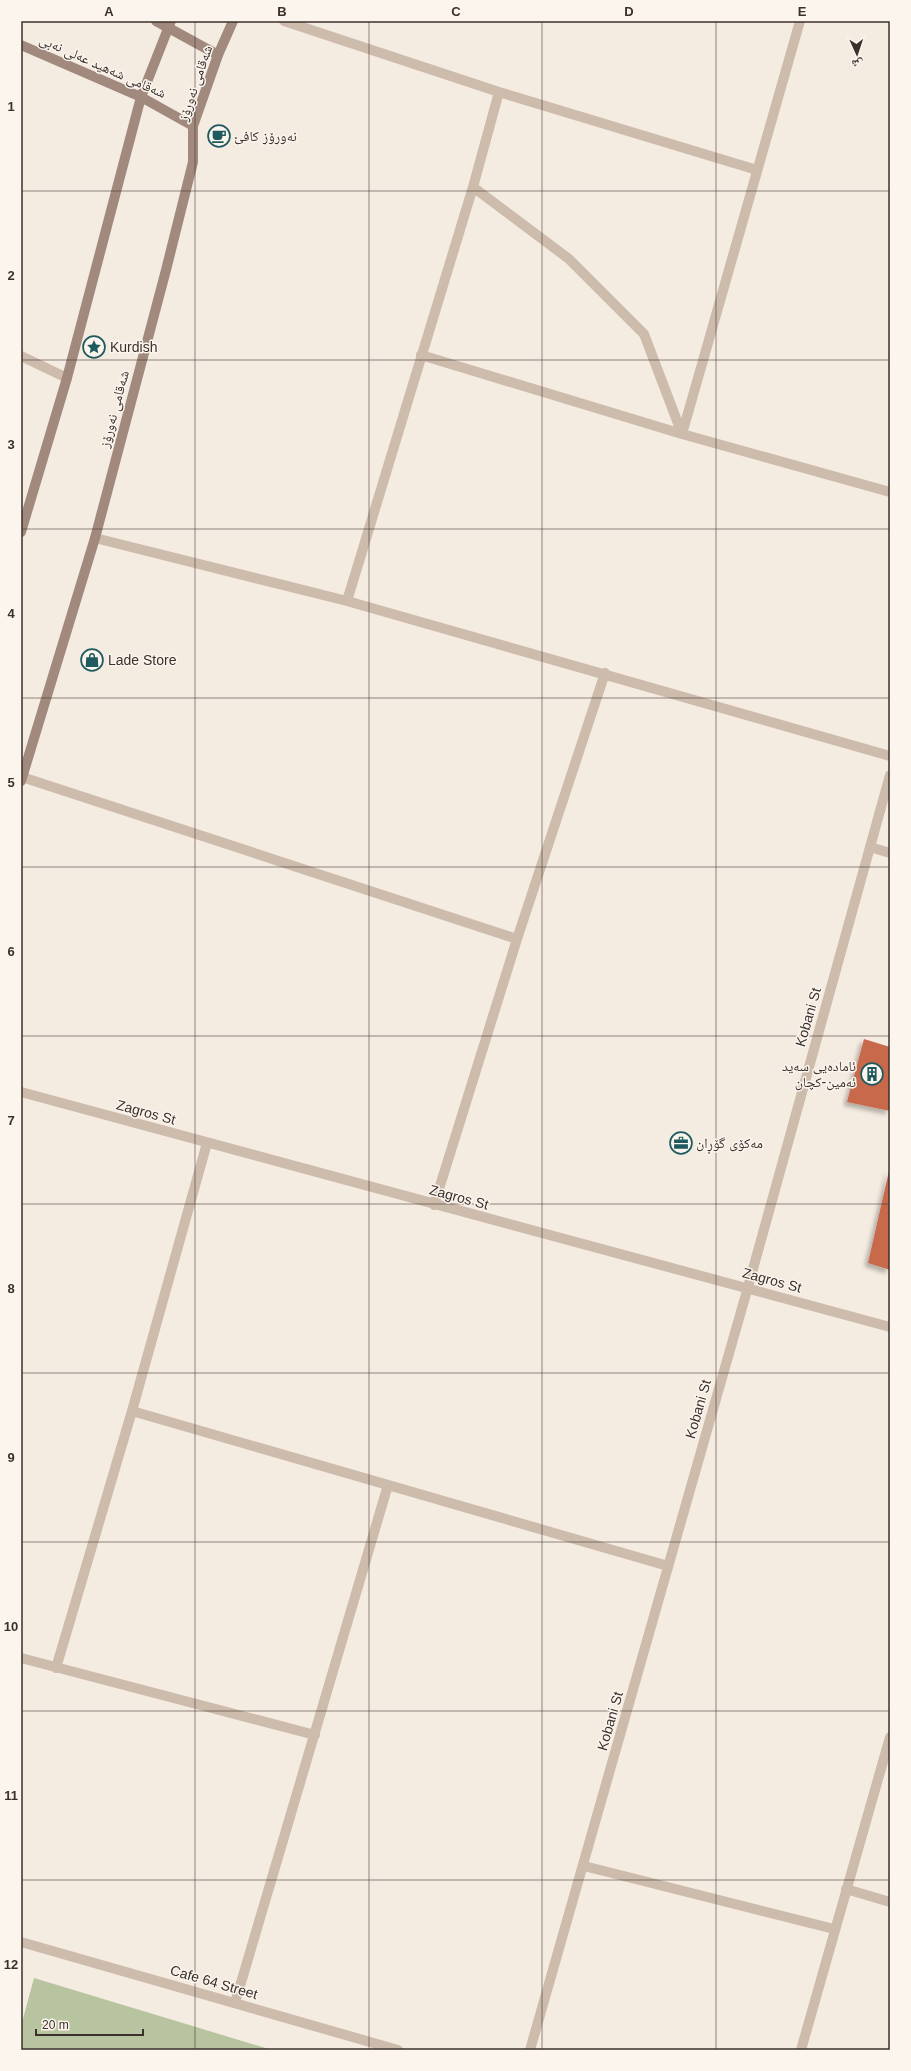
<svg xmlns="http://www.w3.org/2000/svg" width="911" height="2071" font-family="Arial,'Noto Naskh Arabic',sans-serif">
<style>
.green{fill:#b8c4a0}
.building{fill:#c8694b;filter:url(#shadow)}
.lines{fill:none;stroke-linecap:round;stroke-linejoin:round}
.minor{stroke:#cdbbac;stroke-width:10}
.secondary{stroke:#a18a7d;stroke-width:10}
.grid{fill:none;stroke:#3b302b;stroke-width:1;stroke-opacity:0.55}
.labels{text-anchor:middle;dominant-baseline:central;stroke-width:3;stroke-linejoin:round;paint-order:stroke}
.street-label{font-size:14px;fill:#3b302b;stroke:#fbf5ee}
.poi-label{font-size:14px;fill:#3b302b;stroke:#fbf5ee;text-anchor:start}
.neatline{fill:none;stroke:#3b302b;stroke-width:1.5}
.grid-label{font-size:13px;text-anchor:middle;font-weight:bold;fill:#3b302b}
</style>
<defs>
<filter id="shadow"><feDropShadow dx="-3.5" dy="3.5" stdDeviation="2" flood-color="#0004"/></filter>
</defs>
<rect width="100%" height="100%" fill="#f4ebe1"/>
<path class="green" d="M34,1978L272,2050H21V2026Z"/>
<path class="building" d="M864,1039L890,1047V1111L847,1102Z
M889,1171H890V1270L868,1263Z"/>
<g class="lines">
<path class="minor" d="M284,21L499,92L757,170
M473,187L569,259L644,334L682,434
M421,355L682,434L890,492
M21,356L67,378
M682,434L800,21
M95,538L347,601L890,756
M347,601L473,187L499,92
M22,777L517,939
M870,847L890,853
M21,1092L890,1327
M434,1205L517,939L605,673
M132,1411L668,1566
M21,1658L315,1735
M56,1668L132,1411L207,1143
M584,1866L834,1929
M846,1889L890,1902
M21,1942L398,2050
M235,2003L388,1485
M530,2050L748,1287L890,775
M801,2050L890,1737"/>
<path class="secondary" d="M156,21L218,55
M21,45L141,97L193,126
M21,532L67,378L141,97L171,21
M21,781L95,538L166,270L193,162V126L218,55L233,21"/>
</g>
<path class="grid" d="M195,21V2050M369,21V2050M542,21V2050M716,21V2050M21,191H890M21,360H890M21,529H890M21,698H890M21,867H890M21,1036H890M21,1204H890M21,1373H890M21,1542H890M21,1711H890M21,1880H890"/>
<defs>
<g id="cafe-ring" transform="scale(1.15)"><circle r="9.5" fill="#fbf5ee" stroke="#1f5a5e" stroke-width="1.5"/><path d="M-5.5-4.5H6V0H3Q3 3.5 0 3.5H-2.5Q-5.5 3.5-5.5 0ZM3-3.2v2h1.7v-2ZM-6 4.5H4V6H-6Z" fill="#1f5a5e"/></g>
<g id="sight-ring" transform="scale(1.15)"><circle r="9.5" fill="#fbf5ee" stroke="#1f5a5e" stroke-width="1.5"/><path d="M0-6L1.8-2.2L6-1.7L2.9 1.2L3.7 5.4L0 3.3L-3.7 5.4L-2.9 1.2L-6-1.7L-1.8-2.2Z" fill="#1f5a5e"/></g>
<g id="shop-ring" transform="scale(1.15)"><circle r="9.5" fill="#fbf5ee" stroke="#1f5a5e" stroke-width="1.5"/><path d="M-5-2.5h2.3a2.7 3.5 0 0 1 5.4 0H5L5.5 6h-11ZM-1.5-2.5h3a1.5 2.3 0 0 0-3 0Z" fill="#1f5a5e"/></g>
<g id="building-ring" transform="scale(1.15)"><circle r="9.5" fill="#fbf5ee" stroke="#1f5a5e" stroke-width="1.5"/><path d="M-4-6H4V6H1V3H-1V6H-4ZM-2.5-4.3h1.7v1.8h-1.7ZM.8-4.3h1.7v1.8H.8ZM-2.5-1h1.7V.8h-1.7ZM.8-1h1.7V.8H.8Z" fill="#1f5a5e"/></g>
<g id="office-ring" transform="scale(1.15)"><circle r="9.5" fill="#fbf5ee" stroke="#1f5a5e" stroke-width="1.5"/><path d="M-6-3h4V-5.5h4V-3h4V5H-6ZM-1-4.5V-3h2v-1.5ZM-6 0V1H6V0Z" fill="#1f5a5e"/></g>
</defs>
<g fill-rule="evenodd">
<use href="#cafe-ring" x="219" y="136"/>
<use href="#sight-ring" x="94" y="347"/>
<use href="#shop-ring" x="92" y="660"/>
<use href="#building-ring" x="872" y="1074"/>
<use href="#office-ring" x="681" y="1143"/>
</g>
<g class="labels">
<g class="street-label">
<text transform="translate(103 66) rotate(24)">شەقامی شەهید عەلی نەبی</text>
<text transform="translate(195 83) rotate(-71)">شەقامی نەورۆز</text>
<text transform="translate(114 409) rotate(-75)">شەقامی نەورۆز</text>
<text transform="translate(808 1017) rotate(-74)">Kobani St</text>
<text transform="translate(146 1112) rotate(15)">Zagros St</text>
<text transform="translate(459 1197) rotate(15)">Zagros St</text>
<text transform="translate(772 1280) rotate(15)">Zagros St</text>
<text transform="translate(698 1409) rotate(-74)">Kobani St</text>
<text transform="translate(610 1721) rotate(-74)">Kobani St</text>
<text transform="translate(214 1982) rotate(16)">Cafe 64 Street</text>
</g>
<g class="poi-label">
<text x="234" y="136">نەورۆز کافێ</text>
<text x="110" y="347">Kurdish</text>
<text x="108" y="660">Lade Store</text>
<text x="856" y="1066" text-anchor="end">ئامادەیی سەید<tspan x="856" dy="16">ئەمین-کچان</tspan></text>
<text x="696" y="1143">مەکۆی گۆڕان</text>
</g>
</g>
<rect width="911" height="2071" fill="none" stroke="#fbf5ee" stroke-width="44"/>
<g transform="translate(857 54) rotate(177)" stroke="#fbf5ee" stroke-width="3" paint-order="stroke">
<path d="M0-3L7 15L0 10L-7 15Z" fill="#3b302b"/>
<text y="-6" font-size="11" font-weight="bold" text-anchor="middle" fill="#3b302b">ش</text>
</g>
<path d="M36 2029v6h107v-6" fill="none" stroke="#3b302b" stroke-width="2"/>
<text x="42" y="2029" font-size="12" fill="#3b302b" stroke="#fbf5ee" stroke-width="3" paint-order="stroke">20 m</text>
<rect x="22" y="22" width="867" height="2027" class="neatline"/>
<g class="grid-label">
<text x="109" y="16">A</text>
<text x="282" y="16">B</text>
<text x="456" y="16">C</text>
<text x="629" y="16">D</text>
<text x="802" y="16">E</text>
<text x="11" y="111">1</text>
<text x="11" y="280">2</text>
<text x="11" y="449">3</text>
<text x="11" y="618">4</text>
<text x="11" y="787">5</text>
<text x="11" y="956">6</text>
<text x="11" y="1125">7</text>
<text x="11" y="1293">8</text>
<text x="11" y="1462">9</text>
<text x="11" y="1631">10</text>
<text x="11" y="1800">11</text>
<text x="11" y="1969">12</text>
</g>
</svg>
